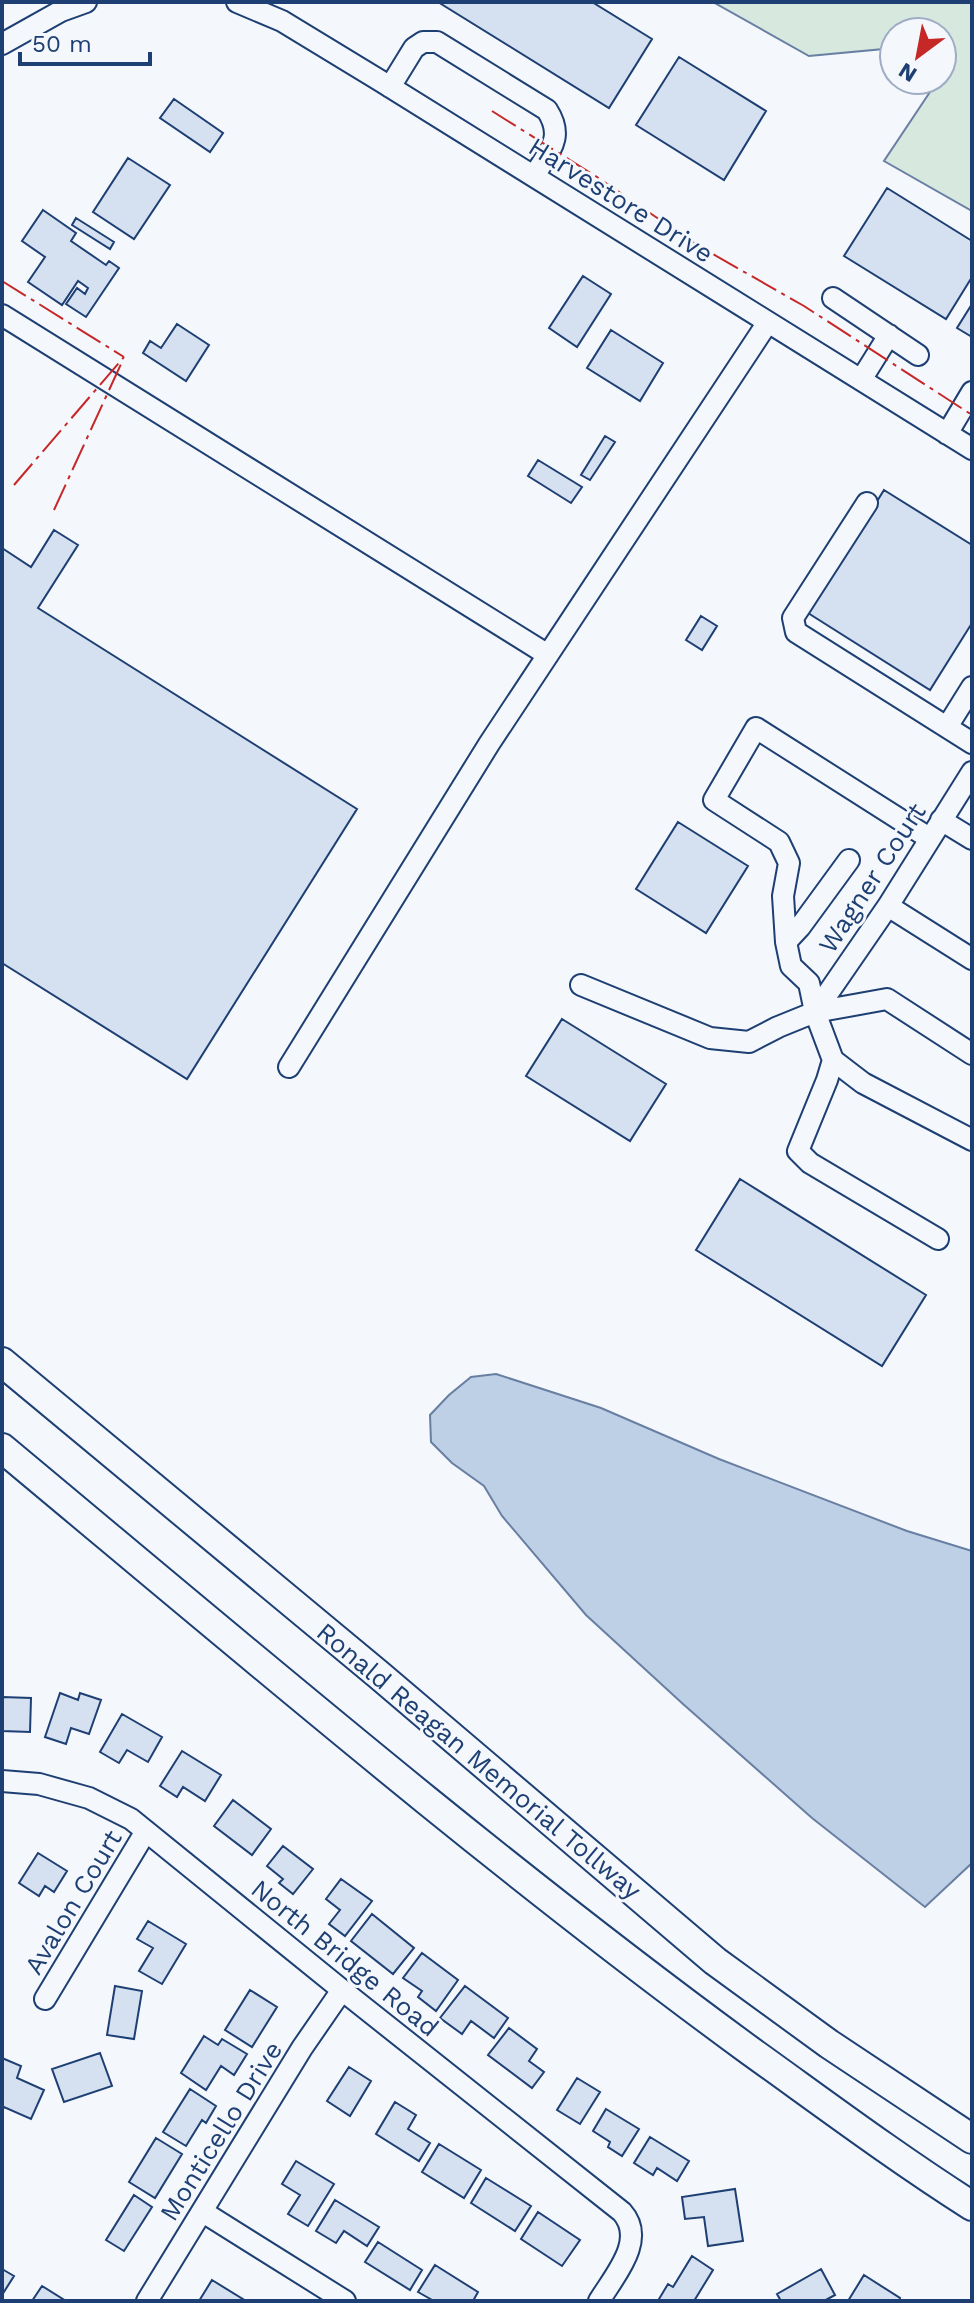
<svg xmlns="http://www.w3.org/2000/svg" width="974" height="2303" font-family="'Work Sans',sans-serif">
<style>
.green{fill:#d7e8df;stroke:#687fa3;stroke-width:2}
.water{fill:#bed0e5;stroke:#687fa3;stroke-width:2}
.building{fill:#d5e0f0;stroke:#1d3f73;stroke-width:2}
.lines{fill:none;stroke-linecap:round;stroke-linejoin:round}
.minor-casing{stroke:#1d3f73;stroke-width:24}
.highway-casing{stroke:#1d3f73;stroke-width:32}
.minor{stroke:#f4f7fb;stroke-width:20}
.highway{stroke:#f4f7fb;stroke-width:28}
.power{stroke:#c62828;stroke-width:2;stroke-dasharray:28 6 4 6;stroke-linecap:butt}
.labels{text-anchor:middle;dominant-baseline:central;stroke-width:6;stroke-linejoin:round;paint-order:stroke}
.street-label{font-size:26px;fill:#1d3f73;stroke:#f4f7fb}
</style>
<rect width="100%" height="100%" fill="#f4f7fb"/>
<path class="green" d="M713,2H972V211L884,161L938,80H942V74L946,68L942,65V32H894V48L809,56Z"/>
<path class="water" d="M496,1374L601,1408L719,1459L907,1531L972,1551V1863L925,1907L812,1818L683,1704L586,1615L502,1516L484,1486L452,1463L431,1442L430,1415L449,1395L471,1377Z"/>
<path class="building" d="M438,2H592L652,39L609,108Z
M679,57L766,111L724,180L636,125Z
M174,99L223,133L210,152L160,118Z
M128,158L170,185L134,239L93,212Z
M887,188L972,241V277L946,319L844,256Z
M43,210L76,233L71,241L106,265L109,261L119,268L86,317L66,304L77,288L85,294L88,288L78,281L62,305L28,282L45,257L22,241Z
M76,218L114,242L110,249L72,225Z
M583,276L611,294L577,347L549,328Z
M972,304V337L957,328Z
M177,324L209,345L186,381L143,353L150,341L161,348Z
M611,330L663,363L640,401L587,368Z
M605,436L615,442L590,480L581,475Z
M538,460L582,487L571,503L528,476Z
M884,490L972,545V623L930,690L808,613Z
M54,530L78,545L38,608L357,809L187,1079L2,963V548L31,567Z
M701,616L717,626L702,650L686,640Z
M678,822L748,866L706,933L636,889Z
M562,1019L666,1084L630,1141L526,1076Z
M740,1179L926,1295L882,1366L696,1250Z
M60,1693L78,1700L80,1693L101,1700L89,1734L71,1728L66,1744L45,1737Z
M2,1697L31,1698L30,1732L2,1731Z
M122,1714L162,1737L148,1762L127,1750L119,1763L100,1752Z
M182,1751L221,1775L205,1801L183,1787L177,1797L160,1786Z
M233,1800L271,1829L252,1855L214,1826Z
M283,1846L313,1869L293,1894L279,1883L283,1879L267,1866Z
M38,1853L67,1871L54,1892L45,1886L39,1896L19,1883Z
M341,1879L372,1901L345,1936L329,1924L340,1910L326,1899Z
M372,1914L414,1948L393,1974L351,1941Z
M148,1921L186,1944L162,1984L139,1971L153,1948L137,1939Z
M422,1953L458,1980L436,2011L418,1997L422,1991L403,1978Z
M115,1986L142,1991L134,2039L107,2035Z
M465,1986L508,2018L494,2038L471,2021L462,2034L440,2018Z
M250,1990L277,2007L252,2047L225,2030Z
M509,2028L537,2049L529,2061L544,2072L532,2088L488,2055Z
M204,2036L218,2045L222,2039L247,2054L234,2075L221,2066L206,2090L181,2073Z
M100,2053L112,2086L64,2102L52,2069Z
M2,2058L21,2066L17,2078L44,2090L31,2119L4,2107L2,2111Z
M349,2067L371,2081L350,2116L327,2101Z
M577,2078L600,2092L580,2124L557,2110Z
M190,2089L216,2106L206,2123L202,2120L186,2146L163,2132Z
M395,2102L416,2115L408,2129L430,2143L419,2161L376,2134Z
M606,2109L639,2129L622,2156L608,2147L610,2142L593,2131Z
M650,2137L689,2161L677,2181L657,2168L653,2175L634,2163Z
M156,2138L182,2154L155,2198L129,2182Z
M439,2144L481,2170L464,2198L422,2172Z
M296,2161L334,2184L308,2226L288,2214L300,2195L282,2184Z
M486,2178L531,2206L515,2231L471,2203Z
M735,2189L743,2241L708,2246L704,2217L685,2219L682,2197Z
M134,2195L152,2207L124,2251L106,2240Z
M335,2200L379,2227L367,2246L344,2231L336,2243L316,2231Z
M538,2212L580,2240L562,2266L521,2239Z
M378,2242L422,2270L410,2290L365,2262Z
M692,2256L713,2270L694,2301H663L659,2299L668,2284L673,2287Z
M435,2265L478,2292L473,2301H434L418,2292Z
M2,2269L14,2276L2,2295Z
M821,2269L835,2295L824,2301H781L777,2294Z
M864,2275L900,2298L899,2301H848Z
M212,2280L246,2301H199Z
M42,2286L66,2301H32Z"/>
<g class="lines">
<g class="minor-casing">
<path id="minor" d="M237,2L282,21L379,80L972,449
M2,44L61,11L86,2
M390,87L414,48L423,42H437L547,110C565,138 549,151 534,176
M833,298L918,355
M2,315L548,655
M861,380L889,335
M947,434L972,392
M867,503L793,618L796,632L972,743
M947,727L972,687
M941,820L972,839
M929,838L756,728L714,800L779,842L789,863L783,896L786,942L791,966L809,983L815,1012L833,1060L863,1083L972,1140
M888,906L972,959
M786,942L800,927L849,860
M581,985L710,1038L749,1042L778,1027L815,1012L887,999L972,1054
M815,1012L888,906L972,772
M833,1060L827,1080L798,1151L810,1163L938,1239
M289,1067L489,744L768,322
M2,1781L39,1784L89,1798L131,1819L342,1990L622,2212C647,2240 614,2276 599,2301
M45,1999L146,1831
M203,2212L345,2301
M147,2301L302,2048L342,1990"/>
</g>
<g class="highway-casing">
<path id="highway" d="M2,1362L379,1675L715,1961L829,2044L972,2139
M2,1448C248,1653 491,1861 749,2050C823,2103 895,2157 972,2206"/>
</g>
<use href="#minor" class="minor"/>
<use href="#highway" class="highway"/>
<path class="power" d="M492,111L597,177L697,245L804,306L972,415
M2,281L124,357
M14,485L124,357
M54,510L121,364"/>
</g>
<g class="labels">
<g class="street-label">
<text transform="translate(621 200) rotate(32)">Harvestore Drive</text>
<text transform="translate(872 878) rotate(-57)">Wagner Court</text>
<text transform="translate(479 1761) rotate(40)">Ronald Reagan Memorial Tollway</text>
<text transform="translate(73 1902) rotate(-59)">Avalon Court</text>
<text transform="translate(345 1958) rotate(39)">North Bridge Road</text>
<text transform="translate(221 2131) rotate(-58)">Monticello Drive</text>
</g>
</g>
<rect width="974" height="2303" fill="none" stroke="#1d3f73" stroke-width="8"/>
<g transform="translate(918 56) rotate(212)"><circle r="38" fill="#f4f7fb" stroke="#9eadc5" stroke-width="2"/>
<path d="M0-6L14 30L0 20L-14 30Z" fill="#c62828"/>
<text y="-12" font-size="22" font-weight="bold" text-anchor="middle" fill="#1d3f73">N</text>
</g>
<path d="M20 52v12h130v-12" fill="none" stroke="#1d3f73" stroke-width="4"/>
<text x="32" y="52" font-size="24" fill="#1d3f73" stroke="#f4f7fb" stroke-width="6" paint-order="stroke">50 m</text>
</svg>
